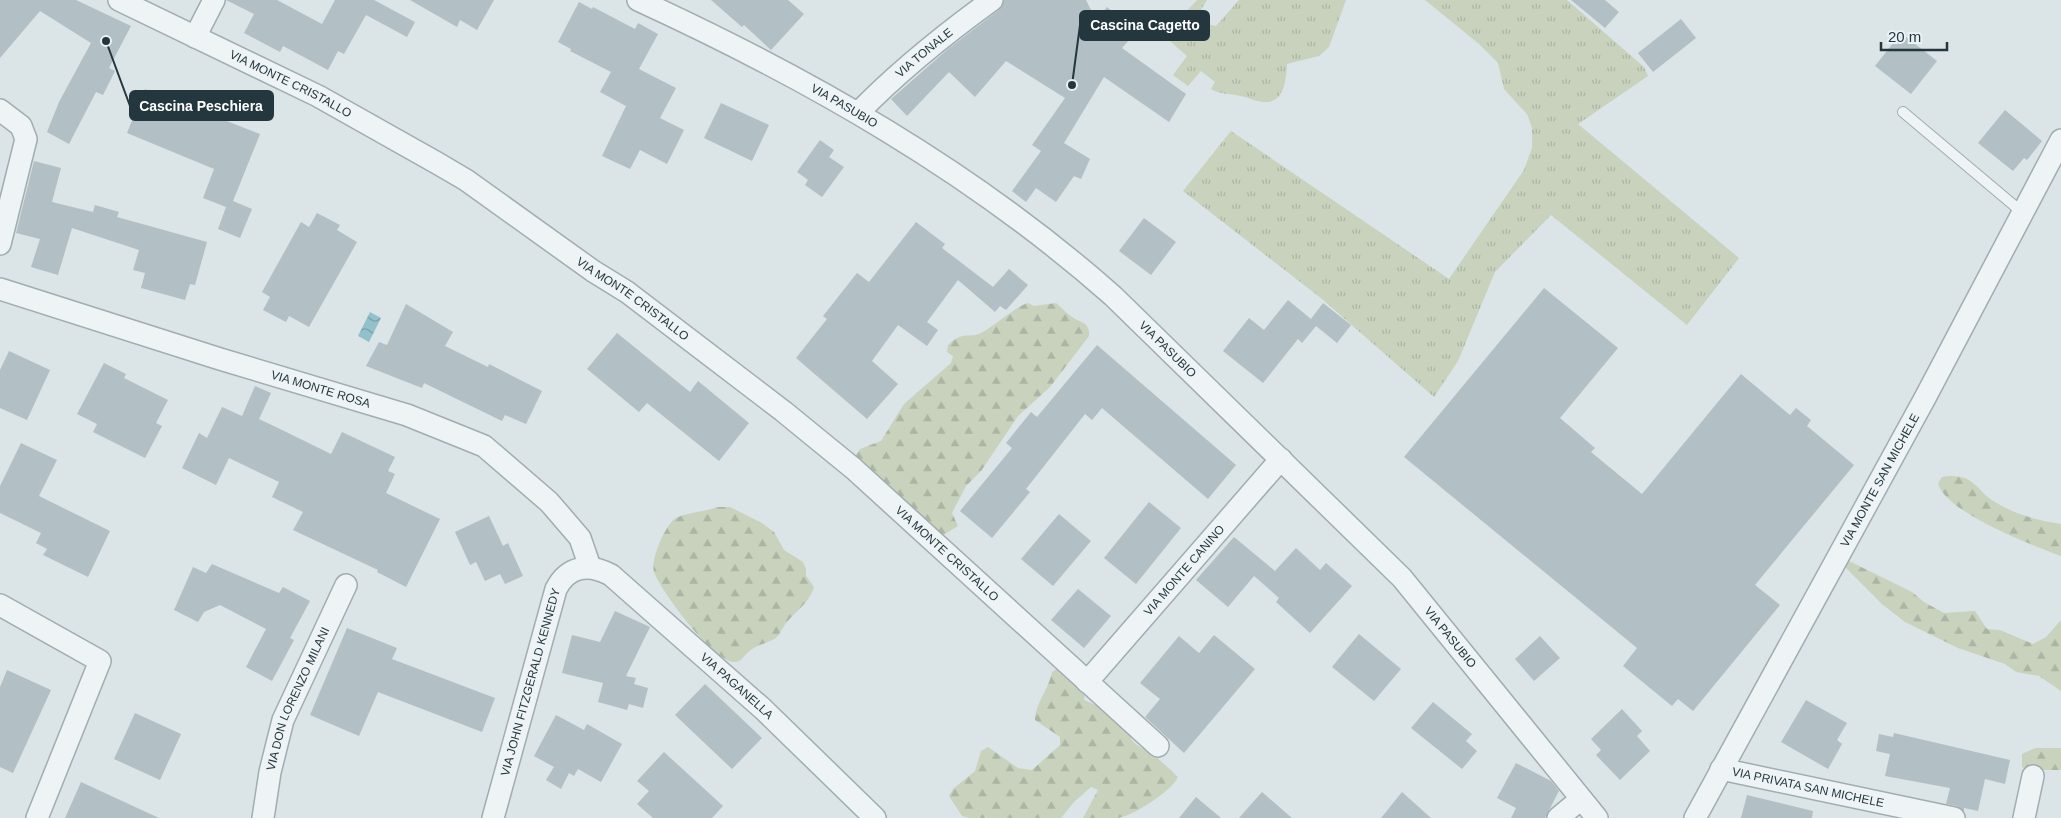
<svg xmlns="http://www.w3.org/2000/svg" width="2061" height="818" font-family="Arial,sans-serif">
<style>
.grass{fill:url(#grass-tufts)}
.forest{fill:url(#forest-firs)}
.water{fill:url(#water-waves)}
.building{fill:#b2bfc4}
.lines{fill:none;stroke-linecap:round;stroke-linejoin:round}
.service-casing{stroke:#a0adb1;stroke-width:12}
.minor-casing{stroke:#a0adb1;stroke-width:24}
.service{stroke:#eef3f5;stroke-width:10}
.minor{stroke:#eef3f5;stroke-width:21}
.labels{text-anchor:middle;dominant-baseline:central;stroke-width:5;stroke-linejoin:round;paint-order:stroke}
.street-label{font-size:12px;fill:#24373f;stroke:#ebf2f5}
.leader{fill:none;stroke:#24373f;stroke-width:2}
.callout-dot{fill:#24373f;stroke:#ebf2f5;stroke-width:2}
.callout{fill:#24373f;stroke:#24373f;stroke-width:2}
.callout-label{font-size:14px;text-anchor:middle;font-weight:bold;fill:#fff}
</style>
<defs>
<pattern id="grass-tufts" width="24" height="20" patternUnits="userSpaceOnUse" patternTransform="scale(1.25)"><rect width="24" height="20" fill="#c9d2bc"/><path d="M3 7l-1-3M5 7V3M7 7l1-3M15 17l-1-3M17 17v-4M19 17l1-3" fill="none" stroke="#acb5a3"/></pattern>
<pattern id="forest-firs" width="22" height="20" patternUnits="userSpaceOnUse" patternTransform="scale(1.25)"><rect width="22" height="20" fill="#c9d2bc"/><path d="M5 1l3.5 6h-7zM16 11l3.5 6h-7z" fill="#acb5a3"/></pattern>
<pattern id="water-waves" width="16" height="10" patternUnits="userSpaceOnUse" patternTransform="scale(1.25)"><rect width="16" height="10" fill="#93c1cb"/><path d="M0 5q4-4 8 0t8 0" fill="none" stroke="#789ea6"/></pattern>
</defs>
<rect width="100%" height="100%" fill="#dbe4e7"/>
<path class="grass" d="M1197,0H1207L1199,13L1202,23L1216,26L1239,0H1346L1329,47L1319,56L1287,64C1286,78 1285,101 1267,102C1259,103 1248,97 1240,96C1229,93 1221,95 1211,89L1215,82L1201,71L1188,86L1173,75L1187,56L1164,36Z
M1425,0H1567L1644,67L1648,76L1578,124L1739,258L1687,325L1551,215L1495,272L1458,361L1434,397L1322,299L1183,191L1231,131L1449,279L1524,170L1532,148V128L1527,114L1504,89L1498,63L1479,44Z"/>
<path class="forest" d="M1028,303L1034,306L1056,303C1061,307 1066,313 1072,317C1081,323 1090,322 1089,336L1050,387L1018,416L981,471L966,486L952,513L958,526L940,537L858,469L856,455L860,449L881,441L904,404L951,363L953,356L947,352L948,345C965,329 969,340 983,332C994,326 1020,304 1028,303Z
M1949,476C1976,475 1976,491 1995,502C2016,515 2037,520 2061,524V556C2034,546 1944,512 1938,483L1942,477Z
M717,507H730L762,523L774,532L784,550L803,562L806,569V576L814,587C809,604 793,613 784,626C782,629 780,633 778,636C771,643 758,644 751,650C744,654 742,663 733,662C711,658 662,593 654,572C650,560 666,523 676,518C685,513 704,512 717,507Z
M1849,561L1912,592L1924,602L1944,613L1975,611L1987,629L2000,630L2033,644L2046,637L2061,620V691L2039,676L2016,672L2005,664L1958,648L1905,622L1882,604L1845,567Z
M1065,664L1087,682L1084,700L1131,720C1127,743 1133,742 1150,753C1160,759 1169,769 1178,777C1172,791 1133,816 1118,818C1107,818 1094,818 1083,818L1098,790L1091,787L1074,802L1061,818H969L962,816L949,796L953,789L975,771L981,751L988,747L1018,768L1032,770L1060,745V737L1035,720C1035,704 1049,689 1052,672Z
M2035,748H2061V770H2029L2022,767V754Z"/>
<path class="water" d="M370,312L381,318L369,342L358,336Z"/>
<path class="building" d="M0,0H76L131,26L109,68L115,71L103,95L96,92L69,144L47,132L59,102L91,43L40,11L0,58Z
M226,0H277L322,24L335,0H374L415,22L407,37L366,15L344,54L338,51L328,70L283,46L280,52L244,33L254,14Z
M410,0H494L477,30L460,20L457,27Z
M711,0H788L804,14L771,50L744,25L742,27Z
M1004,0H1086L1096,20L1107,7L1136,32L1122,48L1186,94L1169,122L1104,77L1064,143L1090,159L1081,179L1074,176L1056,202L1036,188L1026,202L1012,191L1041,151L1032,145L1065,98L1006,61L975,97L949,72L907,116L891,99L948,49L999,10Z
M1571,0H1605L1619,12L1605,28Z
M579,2L592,9L593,7L635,29L638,23L658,34L639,69L676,88L660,118L684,130L667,164L640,150L630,169L602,156L626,106L600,92L611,72L570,51L571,49L558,42Z
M1681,19L1696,38L1653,72L1638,53Z
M1901,33L1937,61L1911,94L1875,66Z
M145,89L260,134L233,201L252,209L240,238L218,229L226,207L203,198L214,169L127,133Z
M721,103L769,125L752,161L704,138Z
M2005,110L2042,141L2027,160L2024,158L2013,171L1978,143Z
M820,140L834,150L829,157L844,167L822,197L805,185L808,180L797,172Z
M34,161L61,168L52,202L93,212L95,205L119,212L117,217L207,242L195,285L190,284L185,300L141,288L145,273L133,270L139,250L72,228L58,275L31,267L40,239L16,233Z
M317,213L340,225L337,230L357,242L309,327L289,316L286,322L263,310L270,297L262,292L301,222L309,227Z
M1144,218L1176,242L1151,275L1119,251Z
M916,222L945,244L942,248L993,287L1009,269L1028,285L1006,310L1000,306L995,312L958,280L927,322L938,330L927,346L898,325L872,361L898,384L867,419L796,358L827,319L823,316L857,273L869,282Z
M1544,288L1618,348L1560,418L1595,448L1591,452L1642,494L1741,374L1790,415L1796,408L1811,420L1807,426L1854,465L1755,585L1780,605L1693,711L1678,699L1672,706L1623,666L1637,648L1404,457Z
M1288,300L1311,319L1323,303L1351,325L1337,343L1316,326L1302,343L1298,339L1263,383L1223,351L1249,318L1264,330Z
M406,304L453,332L445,346L488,367L489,364L542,391L526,424L505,415L502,421L424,383L422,388L366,366L379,342L387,345Z
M617,333L690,392L698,381L749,423L719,461L647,403L639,412L587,369Z
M1097,345L1236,465L1208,499L1102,408L1092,420L1085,414L1026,489L1030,492L992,538L960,511L1012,448L1006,443L1031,412L1037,417Z
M9,351L50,370L27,420L0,408V370Z
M104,363L126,374L124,378L168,400L156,423L162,426L145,458L93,432L97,424L77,414Z
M255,386L271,393L259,419L280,429L331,454L342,432L395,457L388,471L395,474L386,493L440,519L406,587L377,572L378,570L293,530L303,512L272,497L279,482L229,458L216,485L182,468L199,433L207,438L222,407L242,416Z
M21,443L57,460L39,496L110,531L88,577L43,555L47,549L36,543L41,533L0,513V486Z
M1149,502L1181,528L1136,584L1104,558Z
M1059,514L1091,541L1053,586L1021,559Z
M489,516L503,546L508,543L523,576L505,584L500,574L485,581L476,562L470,565L455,532Z
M1234,537L1275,571L1296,548L1320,570L1326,563L1352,586L1310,633L1276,602L1279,598L1254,576L1228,607L1196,580Z
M212,564L279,593L283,587L310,601L290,638L294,640L272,681L246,667L266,629L220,605L204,612L198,622L174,610L193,567L206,573Z
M1078,589L1111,616L1084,648L1051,620Z
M615,611L650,627L626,676L636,678L634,684L648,688L643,708L629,704L627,710L598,702L603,683L562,673L572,635L600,642Z
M347,628L397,648L392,659L495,698L482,732L378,692L359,736L310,715Z
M1359,634L1401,669L1374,701L1332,667Z
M1214,635L1255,669L1184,753L1145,717L1160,699L1140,683L1179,636L1199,653Z
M1540,636L1560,658L1534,681L1515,659Z
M7,670L51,690L13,773L0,767V687Z
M705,684L762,738L732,769L675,715Z
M1806,700L1847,723L1837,740L1842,744L1828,769L1781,742Z
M1433,702L1472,734L1466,741L1477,751L1462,769L1411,728Z
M1622,709L1642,731L1637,736L1650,751L1620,780L1596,755L1601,750L1591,739Z
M135,713L181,734L160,780L114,759Z
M556,715L584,730L587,724L622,744L601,782L578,769L574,776L569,773L561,789L546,780L554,767L534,756Z
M1894,733L2010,760L2005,784L1985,779L1978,811L1964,808V811L1957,806L1946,804L1950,788L1885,776L1890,754L1876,751L1879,734L1893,737Z
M664,752L723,806L712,818H653L637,804L649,791L637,781Z
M1516,763L1551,781L1559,791L1545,818H1511L1516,808L1497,798Z
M81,782L159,818H65Z
M1262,792L1292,818H1239Z
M1402,792L1431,818H1381Z
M1747,795L1813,811L1812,818H1741Z
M1196,797L1221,818H1179Z"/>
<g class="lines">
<g class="service-casing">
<path id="service" d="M1903,112L2023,213"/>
</g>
<g class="minor-casing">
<g id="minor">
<path id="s1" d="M119,0L318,96L437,163L466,180L593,271L627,292L783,411L854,469L1158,746"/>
<path id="s2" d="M638,0C808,78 973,172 1113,296L1402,578L1597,818"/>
<path d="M195,37L214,0"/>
<path d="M0,110L21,126L26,139L0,244"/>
<path id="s3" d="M859,112C899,71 945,34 992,0"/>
<path id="s4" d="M0,289L220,359L407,415L484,446L549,502L580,538L590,567"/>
<path d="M0,605L100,661L37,818"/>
<path id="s5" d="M1087,682L1281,459"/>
<path id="s6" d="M1721,769L1954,818"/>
<path id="s7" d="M263,818L270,772L283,720L346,585"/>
<path id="s8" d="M493,818L556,589C568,566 588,563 611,575L763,709L875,818"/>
<path d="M1558,818L1581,799"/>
<path id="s9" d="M1695,818L1925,398L2061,140"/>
<path d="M2024,818L2033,776"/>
</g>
</g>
<use href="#service" class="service"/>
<use href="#minor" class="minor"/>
</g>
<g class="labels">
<g class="street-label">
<text stroke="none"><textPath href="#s3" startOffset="88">VIA TONALE</textPath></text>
<text stroke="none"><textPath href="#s1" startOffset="191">VIA MONTE CRISTALLO</textPath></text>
<text stroke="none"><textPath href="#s2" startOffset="232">VIA PASUBIO</textPath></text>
<text stroke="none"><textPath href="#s1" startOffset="596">VIA MONTE CRISTALLO</textPath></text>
<text stroke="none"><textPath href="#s2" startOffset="638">VIA PASUBIO</textPath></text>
<text stroke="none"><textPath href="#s4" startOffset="336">VIA MONTE ROSA</textPath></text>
<text stroke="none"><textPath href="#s9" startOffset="385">VIA MONTE SAN MICHELE</textPath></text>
<text stroke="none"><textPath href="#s1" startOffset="1001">VIA MONTE CRISTALLO</textPath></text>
<text stroke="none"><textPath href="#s5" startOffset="148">VIA MONTE CANINO</textPath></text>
<text stroke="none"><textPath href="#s2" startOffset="1042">VIA PASUBIO</textPath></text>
<text stroke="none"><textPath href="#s8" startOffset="141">VIA JOHN FITZGERALD KENNEDY</textPath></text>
<text stroke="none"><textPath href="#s8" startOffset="470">VIA PAGANELLA</textPath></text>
<text stroke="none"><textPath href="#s7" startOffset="125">VIA DON LORENZO MILANI</textPath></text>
<text stroke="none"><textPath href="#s6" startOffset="89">VIA PRIVATA SAN MICHELE</textPath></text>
</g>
</g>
<path class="leader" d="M1072 85L1080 25M106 41L130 106"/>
<g class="callout-dot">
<circle cx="1072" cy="85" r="5"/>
<circle cx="106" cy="41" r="5"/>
</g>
<g class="callout">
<rect x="1080" y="11" width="129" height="29" rx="5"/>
<rect x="130" y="91" width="143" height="29" rx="5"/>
</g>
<g class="callout-label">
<text x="1145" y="30">Cascina Cagetto</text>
<text x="201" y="111">Cascina Peschiera</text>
</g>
<path d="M1881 42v8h66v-8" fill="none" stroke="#24373f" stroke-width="2.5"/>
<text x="1888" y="42" font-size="15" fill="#24373f" stroke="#ebf2f5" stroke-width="4" paint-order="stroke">20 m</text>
</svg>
